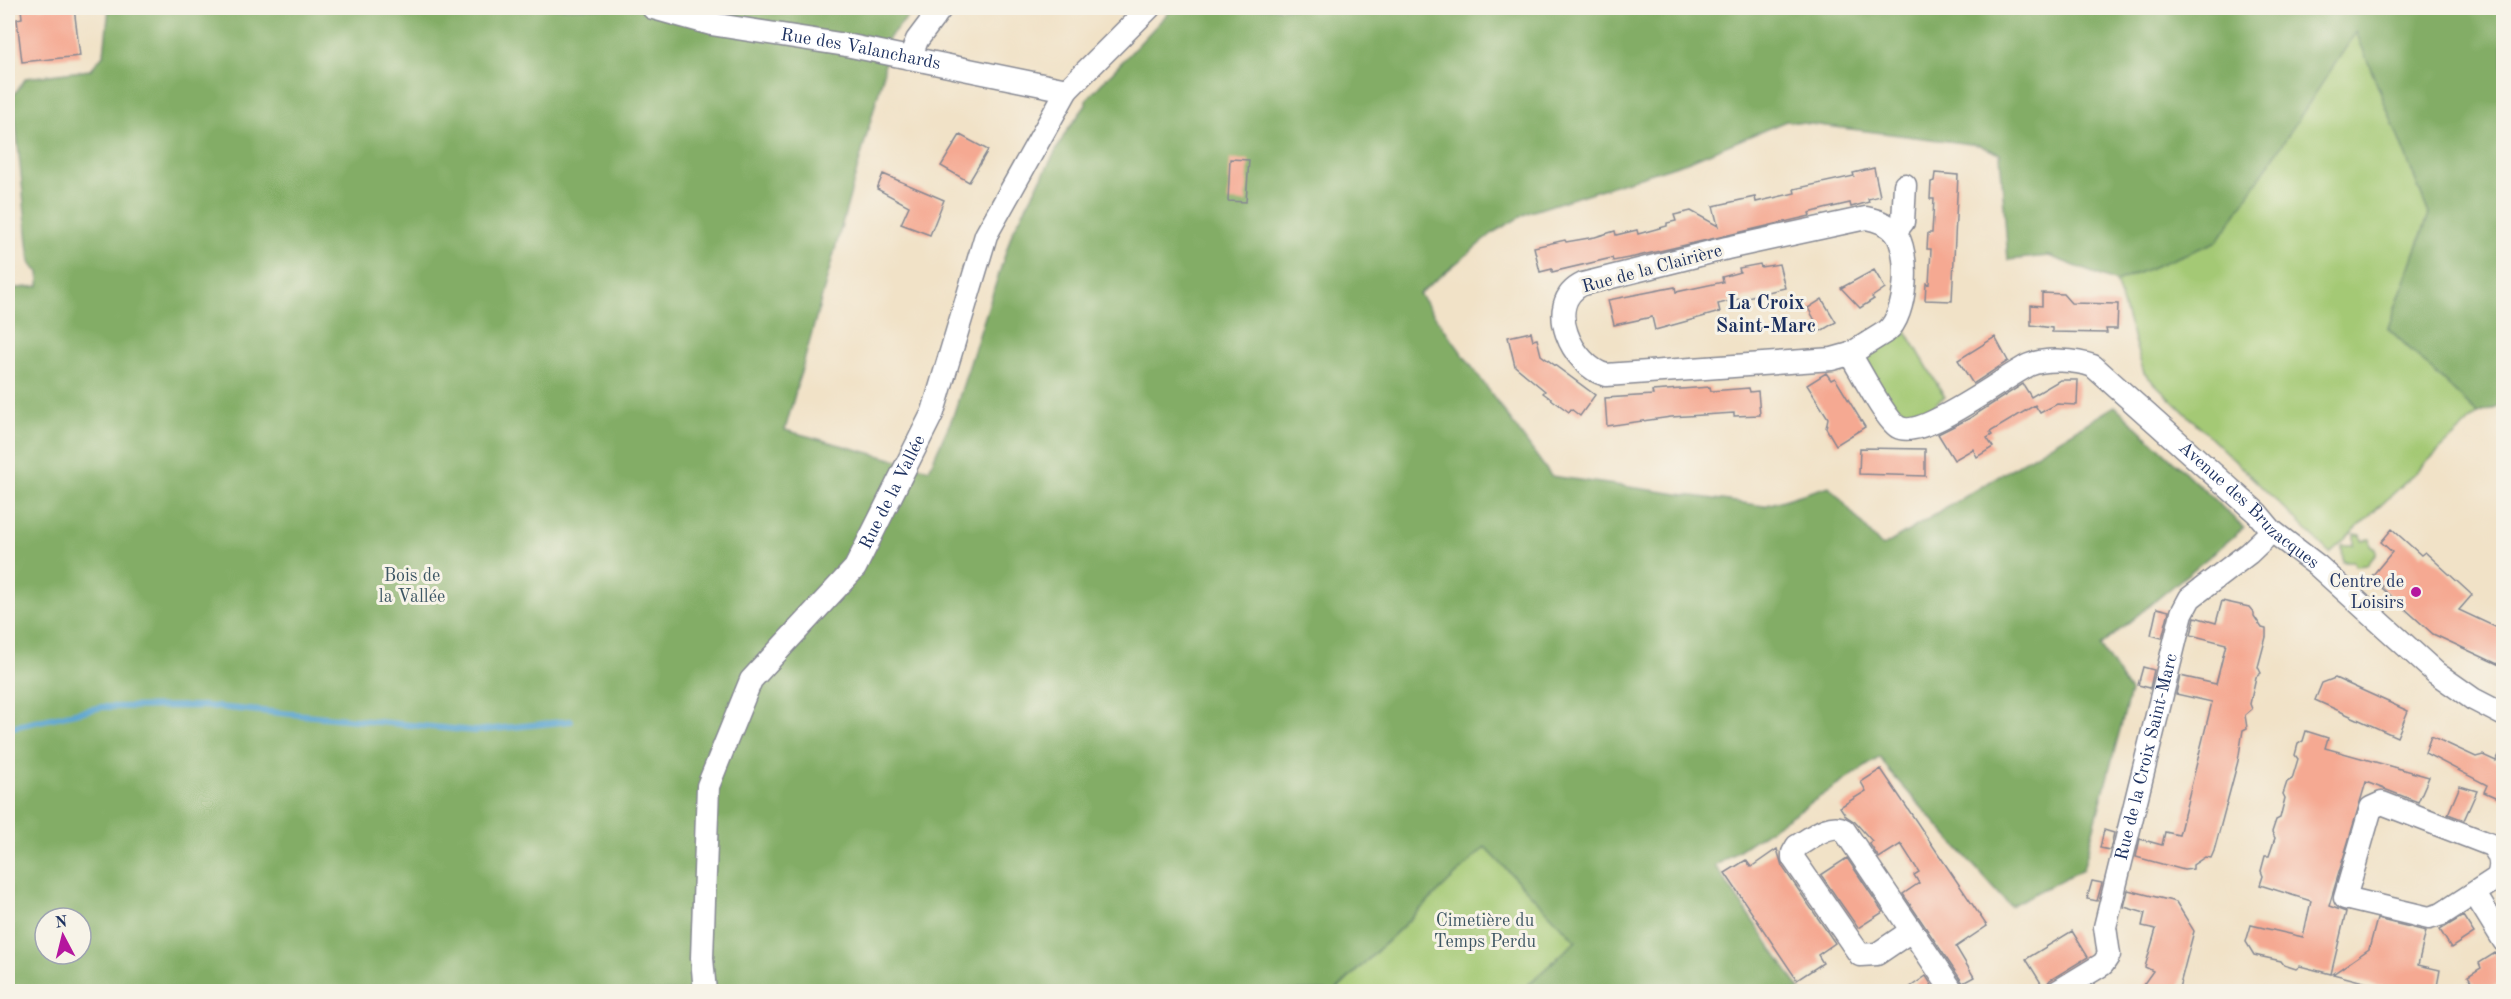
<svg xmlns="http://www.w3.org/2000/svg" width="2511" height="999" font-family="'Old Standard TT',serif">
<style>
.green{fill:#a4c974;stroke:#607c69;stroke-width:1.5}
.forest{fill:#83ad66;stroke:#4f6e62;stroke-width:1.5;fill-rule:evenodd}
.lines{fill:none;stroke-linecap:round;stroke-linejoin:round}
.stream{stroke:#57a3cf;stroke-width:6}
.building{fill:#f5a992}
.street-casing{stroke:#868892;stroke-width:25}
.street{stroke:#fff;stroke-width:22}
.poi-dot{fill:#b5179e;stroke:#f7f3e8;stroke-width:2}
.labels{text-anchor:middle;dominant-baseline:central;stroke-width:6;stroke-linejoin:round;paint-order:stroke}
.street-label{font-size:18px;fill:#1b2f5e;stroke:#f7f3e8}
.park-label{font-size:18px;fill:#3d5664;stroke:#f7f3e8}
.poi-label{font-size:18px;fill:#1b2f5e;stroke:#f7f3e8;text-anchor:end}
.neighbourhood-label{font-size:20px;font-weight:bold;fill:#1b2f5e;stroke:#f7f3e8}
</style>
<rect width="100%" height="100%" fill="#f7f3e8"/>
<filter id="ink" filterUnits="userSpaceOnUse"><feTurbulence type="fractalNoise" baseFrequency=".0167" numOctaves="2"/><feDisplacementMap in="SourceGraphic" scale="12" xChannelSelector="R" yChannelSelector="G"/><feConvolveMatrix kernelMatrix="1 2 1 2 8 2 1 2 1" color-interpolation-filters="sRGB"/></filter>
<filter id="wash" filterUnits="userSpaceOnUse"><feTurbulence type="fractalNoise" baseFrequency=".008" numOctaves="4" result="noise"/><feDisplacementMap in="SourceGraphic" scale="24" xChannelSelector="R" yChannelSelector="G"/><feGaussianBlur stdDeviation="1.35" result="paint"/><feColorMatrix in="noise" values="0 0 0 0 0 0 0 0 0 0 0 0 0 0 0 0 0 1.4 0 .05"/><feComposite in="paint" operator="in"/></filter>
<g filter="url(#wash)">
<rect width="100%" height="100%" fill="#f1e2c7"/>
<path class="green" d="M2356,31L2429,214L2388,328L2478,414L2330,553L2144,373L2116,282L2218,241Z
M1903,326L1945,397C1921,409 1934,425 1898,417L1866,366L1865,356Z
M2354,534L2361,535L2362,540L2370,539L2371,546L2376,549V554L2367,565L2356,566L2354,562H2343L2342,545H2354Z
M1485,847L1576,941L1521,991L1335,992Z"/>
<path class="forest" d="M109,8H916L888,38L883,76L785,430L929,469L953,416L1012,233L1066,132L1086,105V100L1169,12L1176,8H2503V404L2478,414L2388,328L2429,214L2356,32L2218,241L2116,282L2049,256L2008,260L2000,154L1979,145L1786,121L1687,162L1527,213L1494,232L1419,294L1551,476L1764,506L1829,486L1882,547L2115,406L2244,528L2100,646L2130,692L2083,869L2010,906L1890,772L1880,757L1715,866L1801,991H1521L1576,941L1485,847L1335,991L8,992V289L39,286V272L33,267L30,262L13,96L26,78L90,70L104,54ZM45,918H81V954H45Z"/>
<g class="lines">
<path class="stream" d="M8,728L102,707L206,706L475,731L571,721"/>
</g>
<g id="blocks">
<path class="building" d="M36,8H74L80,56L22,62L17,19L22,18L21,9Z
M960,135L988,150L969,182L941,166Z
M1230,159L1249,160L1246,202L1228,201Z
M1874,168L1880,196L1868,199L1869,202L1851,207L1850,203L1824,209L1809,213L1810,216L1634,257L1613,261L1612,258L1552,272V269L1540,272L1534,247L1565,240L1566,242L1595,237L1615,231L1616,235L1637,230L1638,234L1667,226V223L1676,221L1674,215L1691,211L1718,226L1713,206L1755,197L1756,202L1795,193L1794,189L1854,176L1853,173Z
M1935,173L1958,175L1952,301L1925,300L1926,283L1929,284L1931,249H1927L1928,233H1932L1934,199H1930L1931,182L1934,181Z
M883,174L944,200L930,235L901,224L909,206L877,189Z
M1760,264L1761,267L1779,264L1785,288L1718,304L1720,312L1655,330L1652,317L1614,325L1608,300L1675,287L1676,292L1723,282L1722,277L1740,272L1739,268Z
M1874,270L1885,288L1872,297L1874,299L1860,308L1841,288Z
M2042,293L2063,294L2071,303L2118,304L2117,329H2106L2107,333L2052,332V328L2031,325V305L2042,306Z
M1822,299L1836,322L1821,331L1808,308Z
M1531,332L1533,340L1537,339L1541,355L1595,395L1580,416L1571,409L1569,412L1543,393L1545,391L1515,366L1508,337Z
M1995,337L2008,361L1973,384L1958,360Z
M1826,373L1831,380L1835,378L1865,427L1836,445L1826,428L1828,418L1807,385Z
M2060,380H2078L2077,405L2057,404L2040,413L2035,405L1990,432L1992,435L1987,438L1993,447L1977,457L1973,449L1954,460L1938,434L1970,418L2023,384L2031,397Z
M1710,387L1711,391L1749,388L1750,392L1758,391L1760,415L1734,416V413L1671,417L1607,426L1605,398L1653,395L1652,391Z
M1860,448L1925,449V476L1859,474Z
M2392,529L2421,555L2425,552L2472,595L2459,610L2504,631V667L2433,634L2382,588L2383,586L2372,576L2392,552L2381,542Z
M2222,601L2249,607L2254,613V616L2262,628L2266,629V637L2258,667L2261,673L2256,677L2250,704L2252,709L2245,715L2247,728L2243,730L2238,761L2214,851L2211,858L2205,857L2193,865V869L2184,870L2136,857L2140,839L2162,845L2165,832L2179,835L2212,702L2176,694L2180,676L2216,684L2226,644L2191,635L2195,617L2216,623Z
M2157,608L2169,611L2162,638L2151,635Z
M2143,667L2154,670L2150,688L2138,685Z
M2335,678L2408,711L2397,737L2315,700L2322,683Z
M2306,731L2328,738L2325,748L2429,777L2418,802L2366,782L2329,906L2346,912L2331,974L2300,966L2296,969L2284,965L2281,961L2254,955L2246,942L2251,925L2303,937L2311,901L2260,885L2263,876L2261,871L2265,856H2269L2275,838L2272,832L2276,820L2280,818L2285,798L2283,794L2287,782L2292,779L2298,759L2295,755L2298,744L2303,741Z
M2431,736L2476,757L2483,755L2496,761L2504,745V801L2484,792L2487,785L2425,753Z
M1881,769L1987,926L1956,947L1974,977L1963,983L1903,894L1919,883L1914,875L1919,872L1901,844L1879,858L1869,843L1872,841L1855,822L1846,816L1840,807L1866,791L1861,782Z
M2460,786L2477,791L2464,820L2448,814Z
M2104,830L2114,833L2110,850L2100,848Z
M1777,849L1782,866L1835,943L1818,955L1823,963L1797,980L1725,873L1746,860L1751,867Z
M1847,858L1883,912L1858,928L1821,875Z
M2092,881L2102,883L2097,901L2087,899Z
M2128,890L2176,902L2194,931L2178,992H2138L2153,971L2145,967L2156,929L2142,926L2145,913L2124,907Z
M2463,916L2474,933L2451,948L2440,930Z
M2377,919L2426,931L2418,965L2440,970L2436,992H2401L2333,974L2369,949Z
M2072,931L2088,957L2050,980L2044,988L2026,959Z
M2495,953L2504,967L2501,982L2485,992H2478L2468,976L2481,968L2479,963Z
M1926,976L1936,992H1903Z"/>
</g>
</g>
<g filter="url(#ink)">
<use href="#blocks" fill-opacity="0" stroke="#868892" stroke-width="1.5"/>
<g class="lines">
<g class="street-casing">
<g id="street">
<path id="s1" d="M653,8L711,24L846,45L1067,90"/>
<path d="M910,58L917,40L941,8"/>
<path d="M1866,218C1877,220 1887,223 1895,232C1911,252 1907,315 1887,331L1850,354L1832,359L1606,375C1573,367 1542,303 1583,284L1727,248Z"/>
<path d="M1895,232L1903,222L1905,185"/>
<path id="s2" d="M1850,354C1860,370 1885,419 1898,427C1922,441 2004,377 2029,365C2046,358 2076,360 2093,366L2257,513L2272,531L2318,566L2436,673L2473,699L2504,715"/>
<path d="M2382,803L2491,845C2501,855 2503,866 2497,878L2442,914L2429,918L2345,898L2371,808Z"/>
<path d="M2475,894L2504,941"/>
<path d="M1911,931L1877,954L1860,955L1793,858V853L1797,846C1810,839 1830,821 1844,830L1953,992"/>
<path id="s3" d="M705,992L702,958L708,786L751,680L855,568L933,412L986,235L1067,90L1149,8"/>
<path id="s4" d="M2057,992L2103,964L2109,955L2105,927L2182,613L2190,598L2249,553L2272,531"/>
</g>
</g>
<use href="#street" class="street"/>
</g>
</g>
<circle class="poi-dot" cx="2416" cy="592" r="6"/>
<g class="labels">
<g class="street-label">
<text stroke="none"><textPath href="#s1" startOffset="212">Rue des Valanchards</textPath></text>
<text transform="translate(1652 269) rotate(-15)">Rue de la Clairière</text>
<text stroke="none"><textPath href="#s3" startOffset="558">Rue de la Vallée</textPath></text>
<text stroke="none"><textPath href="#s2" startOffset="510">Avenue des Bruzacques</textPath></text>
<text stroke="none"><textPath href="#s4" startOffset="268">Rue de la Croix Saint-Marc</textPath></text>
</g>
<g class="park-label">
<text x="412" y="576">Bois de<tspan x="412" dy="21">la Vallée</tspan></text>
<text x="1485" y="921">Cimetière du<tspan x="1485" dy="21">Temps Perdu</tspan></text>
</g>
<g class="poi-label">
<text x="2404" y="582">Centre de<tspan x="2404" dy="21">Loisirs</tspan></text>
</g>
<g class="neighbourhood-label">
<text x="1766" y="304">La Croix<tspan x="1766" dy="23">Saint-Marc</tspan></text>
</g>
</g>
<rect width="2511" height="999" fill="none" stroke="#f7f3e8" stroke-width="30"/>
<g transform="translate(63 936) rotate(353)"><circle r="28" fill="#f7f3e8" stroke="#9fa5b1" stroke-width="1.5"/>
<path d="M0-4.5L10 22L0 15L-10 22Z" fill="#b5179e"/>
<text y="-9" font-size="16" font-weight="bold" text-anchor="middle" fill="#1b2f5e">N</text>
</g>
</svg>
